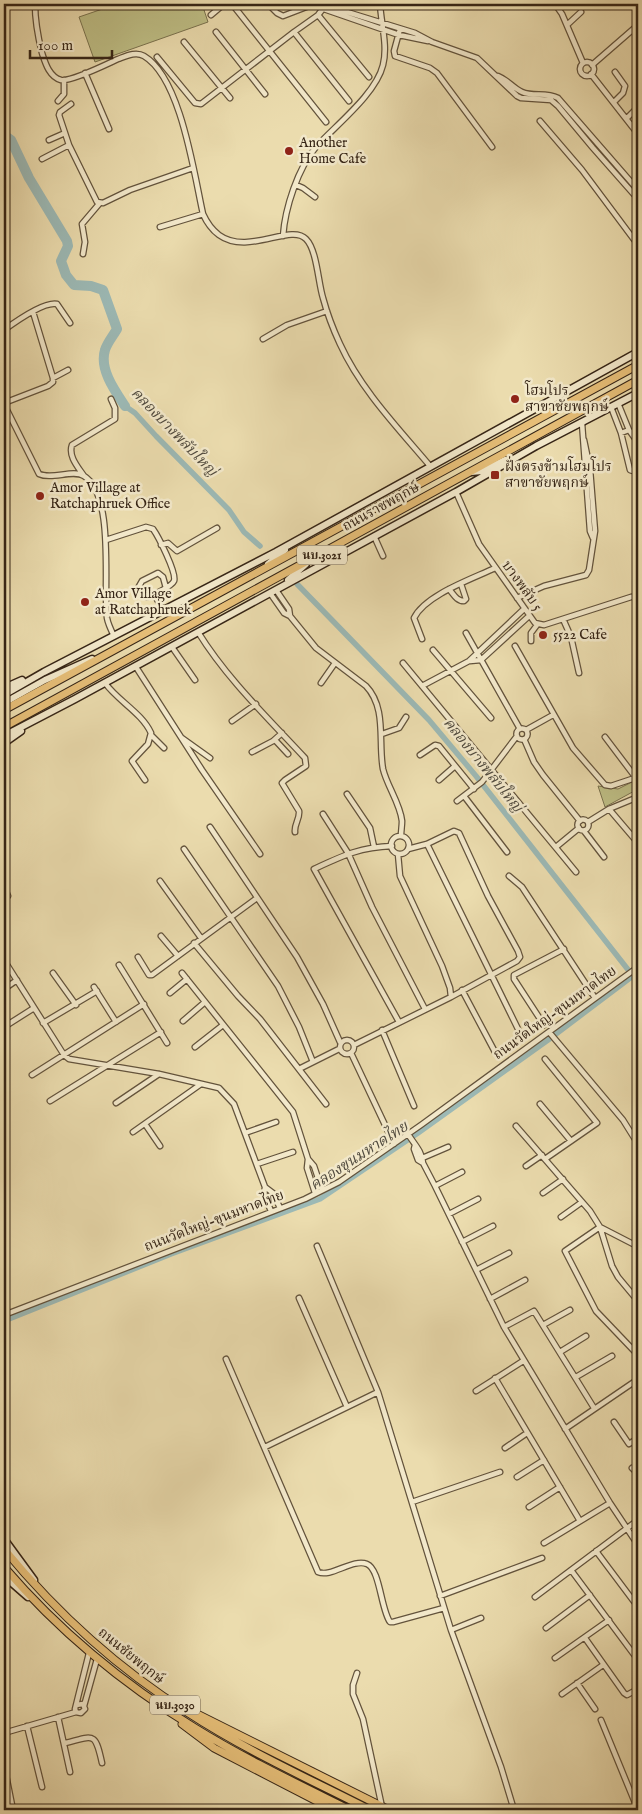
<svg xmlns="http://www.w3.org/2000/svg" width="642" height="1814" font-family="'IM FELL English','Noto Serif Thai',serif">
<style>
.green{fill:#bebe85;stroke:#7a724e}
.lines{fill:none;stroke-linecap:round;stroke-linejoin:round}
.canal{stroke:#9cb9b5;stroke-width:5.5}
.river{stroke:#9cb9b5;stroke-width:10}
.minor-casing{stroke:#63533c;stroke-width:7}
.secondary-casing{stroke:#362516;stroke-width:9}
.primary-casing{stroke:#362516;stroke-width:9}
.minor{stroke:#f2e8ca;stroke-width:4.5}
.secondary{stroke:#f2e8ca;stroke-width:6}
.primary{stroke:#e6be77;stroke-width:7}
.poi-dot{fill:#8f2418;stroke:#f2e8ca;stroke-width:2}
.labels{text-anchor:middle;dominant-baseline:central;stroke-width:5;stroke-linejoin:round;paint-order:stroke}
.shield{fill:#f2e8ca;stroke:#6e604c;stroke-width:1}
.shield-label{font-size:12px;font-weight:bold;fill:#362516}
.poi-label{font-size:14px;fill:#362516;stroke:#f2e8ca;text-anchor:start}
.street-label{font-size:14px;fill:#362516;stroke:#f2e8ca}
.water-label{font-size:15px;font-style:italic;fill:#504a3e;stroke:#f2e8ca}
</style>
<rect width="100%" height="100%" fill="#ebdcae"/>
<filter id="stains"><feTurbulence type="fractalNoise" baseFrequency=".004" numOctaves="4"/><feColorMatrix values="0 0 0 0 .2 0 0 0 0 .09 0 0 0 0 .02 0 0 0 .5 -.17"/></filter>
<radialGradient id="worn" r=".72"><stop offset=".6" stop-color="#630" stop-opacity="0"/><stop offset="1" stop-color="#630" stop-opacity=".3"/></radialGradient>
<path class="green" d="M117,4H202L208,22L95,62L79,17Z
M638,779V789L605,807L598,786L618,789Z"/>
<g class="lines">
<path class="canal" d="M125,406L135,413L156,436L229,510L244,532L260,546
M297,584L429,720L476,776L633,976
M4,1321L171,1254L320,1199L418,1133L548,1040L638,972"/>
<path class="river" d="M407,5V4
M4,135L11,140L29,178L67,241L68,246L61,261L66,275L74,285L91,286L103,290L117,329C113,336 107,343 105,350C99,369 115,391 125,406"/>
<g class="minor-casing">
<path id="minor" d="M35,4C35,20 38,37 42,53C45,62 49,77 61,80C71,82 107,64 118,59C126,56 136,51 144,56C181,78 194,174 203,214C207,223 211,229 219,235C248,256 291,223 306,239C317,250 318,282 323,298C327,313 333,329 340,344C361,390 398,428 430,466
M232,4L326,122
M268,4L277,13L283,16L309,6H325L334,8L415,33L432,42L477,58L517,96L521,98L551,100L558,106L593,148L638,199
M555,4L562,14L583,63
M321,8L399,35L428,41
M211,15L224,4
M318,15L369,77
M567,25L581,12
M400,29L394,51L395,56L430,68L437,73L492,147
M216,32L265,94
M294,32L349,101
M184,42L230,98
M157,57L195,103L201,104L294,32L318,15L325,6
M580 69a7 7 0 1 1 14 0a7 7 0 1 1-14 0Z
M592,65L638,25
M85,73L109,129
M591,74L638,134
M498,76C508,80 513,88 522,92C533,97 546,92 558,98L638,190
M58,101L64,94V80
M614,102L623,93L625,86L615,72
M71,104L60,112L59,115L69,145L97,202L103,203L130,190L193,168
M627,118L638,107
M540,121L582,170L638,245
M49,140L65,133
M42,159L69,145
M296,185L303,188L315,197
M160,227L203,214
M283,236C285,208 298,168 316,147C336,125 376,94 383,65C388,46 381,23 380,4
M638,249V256
M83,254L85,242L82,224L99,204
M4,330C15,322 44,301 57,304L70,323
M263,339L287,325L327,311
M53,378L68,370
M4,403L48,386L53,382V378L33,312
M618,403L629,430L621,433
M4,404L39,474C52,480 73,469 84,476C115,495 103,586 107,618C108,624 111,630 114,636
M611,407L621,433L630,470L633,471L638,469
M582,423L590,531L593,538
M629,430L636,440L638,452
M84,476C78,467 68,456 72,445L115,419V408L111,399
M456,492L479,544L535,623L544,625L631,597L638,596
M374,536L383,556
M106,540L146,527L153,529C158,536 177,573 174,581C172,586 152,596 147,597L139,592L138,588L142,581L158,573L163,577L166,588
M161,545L168,543L177,551L217,528
M449,589C454,595 457,601 464,601L466,599L461,584
M276,590L289,609L290,616
M270,593L284,613L290,616L316,648L366,686C387,708 378,742 383,769C387,786 400,803 402,821C402,826 401,831 401,836
M154,594L163,610
M517,598L544,586L586,575L589,570L595,531L590,469L584,440
M563,619L571,637L579,673
M198,632C227,679 268,718 305,758L306,766L285,780L282,783L299,811C300,819 294,824 295,832
M466,633L520,729
M422,639L414,618C425,595 472,579 495,568
M531,641V633L537,625
M515,646L573,748L605,785L611,786L638,777
M172,647L195,680
M433,650L491,718
M470,661L481,660L529,616
M403,663L576,872
M136,667L202,770L260,854
M105,683C118,701 142,713 151,733L148,744L132,761L145,780
M321,683L335,663
M422,686L469,661L524,609
M232,721L256,704
M636,723L638,726
M516.5 734a5.5 5.5 0 1 1 11 0a5.5 5.5 0 1 1-11 0Z
M526,730L553,715
M382,734L399,728L406,717
M152,736L164,748
M605,737L636,778
M182,738L210,758
M524,739L534,762L543,775L580,821
M275,740L288,754
M252,752L273,741L282,733
M420,755L435,745L439,746L474,789
M439,780L455,766
M347,794L370,828L374,847
M464,796L507,852
M457,801L482,782L517,736
M609,809L638,843
M323,814L348,853L372,907L425,1009
M577.5 825a5.5 5.5 0 1 1 11 0a5.5 5.5 0 1 1-11 0Z
M588,822L609,809L638,797
M210,827L297,957L323,1004L340,1042
M584,831L604,857
M391 845a9 9 0 1 1 18 0a9 9 0 1 1-18 0Z
M427,844L518,1029
M392,846C360,847 342,856 314,869L399,1022
M556,847L579,828
M184,849L278,986L299,1027L313,1062
M398,854L400,876L442,966L450,988L451,997
M509,876L522,887L595,998
M160,881L201,938
M4,886L8,896L4,900
M161,936L178,956
M194,943L238,996L260,1019L326,1104
M138,957L149,975H152L257,898
M4,960L64,1055L69,1059L159,1074L219,1088L234,1104L265,1187L264,1195L271,1211
M119,965L167,1043
M53,973L76,1005
M182,973L293,1112L308,1159L307,1168L315,1193
M94,987L116,1022
M4,989L17,980
M462,990L495,1052
M170,993L187,979
M183,1021L205,1002
M43,1023L97,991
M544,1025L514,979V975L564,949
M4,1027L34,1008
M382,1030L414,1106
M549,1032L623,1120L638,1144
M340 1047a7 7 0 1 1 14 0a7 7 0 1 1-14 0Z
M354,1045L451,997L517,961L520,957L518,951L488,896L459,833L454,831L427,844L408,849
M195,1047L223,1025
M351,1053L394,1144
M545,1059L597,1123L545,1159
M299,1069L339,1049
M32,1075L144,1004
M50,1101L161,1032
M116,1103L159,1074
M540,1104L571,1141
M145,1124L160,1146
M516,1126L590,1211L600,1227L612,1266L618,1277L638,1301
M133,1132L201,1084
M245,1133L276,1122
M408,1134C414,1144 422,1151 423,1163
M415,1145L414,1149L418,1160L423,1163L435,1186L504,1327L610,1503L638,1545
M308,1159L314,1166L322,1190
M420,1159L448,1147
M257,1164L293,1152
M526,1166L542,1155
M435,1186L462,1172
M265,1187L273,1193L280,1208
M543,1193L563,1179
M449,1214L478,1199
M561,1217L582,1202
M462,1242L493,1226
M317,1246L378,1392L451,1630L501,1767L514,1810
M638,1248L635,1245L600,1227L565,1251L596,1311L638,1355
M476,1270L509,1253
M299,1298L347,1407
M490,1299L525,1280
M4,1315L305,1199L339,1182L421,1125L638,967
M543,1325L570,1310
M504,1327L534,1311L594,1408
M560,1352L586,1336
M226,1359L318,1572C331,1578 353,1558 367,1564C380,1569 381,1610 390,1622H393L444,1608
M576,1377L612,1356
M495,1378L580,1521
M476,1391L523,1361
M614,1422L629,1444L638,1438
M565,1429L634,1382
M265,1447L378,1392
M505,1448L527,1433
M632,1468L638,1474
M517,1477L544,1460
M412,1502L500,1472
M529,1507L560,1487
M544,1543L610,1503
M596,1551L638,1607
M571,1570L638,1660
M440,1596L542,1558
M535,1597L638,1520
M546,1628L590,1595
M451,1630L481,1618
M585,1638L624,1693L627,1695L638,1689
M555,1658L609,1620
M357,1673L353,1685V1694L363,1719L382,1807
M577,1683L595,1709
M562,1694L603,1665
M76,1705L89,1653
M84,1706L97,1659
M58,1717L70,1772
M601,1720L638,1810
M27,1726L42,1787
M4,1733L76,1712L81,1713L85,1709L83,1704L76,1705L75,1709L76,1712
M65,1743C94,1736 95,1731 102,1763
M4,1765L13,1810"/>
</g>
<g class="secondary-casing">
<path id="secondary" d="M471,472L482,471L505,460
M268,564L285,550
M288,580L306,564
M4,688L22,680
M4,695L44,672L276,552L638,352
M4,703L45,680L92,659
M4,736L75,699L456,492L536,446L638,393
M4,743L21,731
M4,1539L34,1580
M4,1576L28,1597"/>
</g>
<g class="primary-casing">
<path id="primary" d="M4,710L638,365
M4,727L638,380
M4,1549C56,1612 117,1668 187,1712C245,1750 309,1779 370,1810
M4,1567C59,1631 123,1684 195,1728C245,1759 298,1784 350,1810
M199,1715L389,1810
M182,1724L214,1748L334,1810"/>
</g>
<use href="#minor" class="minor"/>
<use href="#secondary" class="secondary"/>
<use href="#primary" class="primary"/>
</g>
<g class="poi-dot">
<circle cx="289" cy="151" r="5"/>
<circle cx="515" cy="399" r="5"/>
<rect x="490" y="470" width="10" height="10" rx="2.5"/>
<circle cx="40" cy="496" r="5"/>
<circle cx="85" cy="602" r="5"/>
<circle cx="543" cy="635" r="5"/>
</g>
<g class="labels">
<g class="shield">
<rect x="297" y="545.5" width="50" height="19" rx="4"/>
<rect x="150" y="1695.5" width="50" height="19" rx="4"/>
</g>
<g class="shield-label">
<text x="322" y="555">นบ.3021</text>
<text x="175" y="1705">นบ.3030</text>
</g>
<g class="poi-label">
<text x="299" y="143">Another<tspan x="299" dy="16">Home Cafe</tspan></text>
<text x="525" y="391">โฮมโปร<tspan x="525" dy="16">สาขาชัยพฤกษ์</tspan></text>
<text x="505" y="467">ฝั่งตรงข้ามโฮมโปร<tspan x="505" dy="16">สาขาชัยพฤกษ์</tspan></text>
<text x="50" y="488">Amor Village at<tspan x="50" dy="16">Ratchaphruek Office</tspan></text>
<text x="95" y="594">Amor Village<tspan x="95" dy="16">at Ratchaphruek</tspan></text>
<text x="553" y="635">5522 Cafe</text>
</g>
<g class="street-label">
<text transform="translate(381 507) rotate(-29)">ถนนราชพฤกษ์</text>
<text transform="translate(522 586) rotate(54)">บางพลับ 5</text>
<text transform="translate(555 1013) rotate(-36)">ถนนวัดใหญ่-ขุนมหาดไทย</text>
<text transform="translate(214 1221) rotate(-21)">ถนนวัดใหญ่-ขุนมหาดไทย</text>
<text transform="translate(131 1656) rotate(39)">ถนนชัยพฤกษ์</text>
</g>
<g class="water-label">
<text transform="translate(174 432) rotate(46)">คลองบางพลับใหญ่</text>
<text transform="translate(483 765) rotate(51)">คลองบางพลับใหญ่</text>
<text transform="translate(359 1156) rotate(-33)">คลองขุนมหาดไทย</text>
</g>
</g>
<rect width="642" height="1814" fill="none" stroke="#ebdcae" stroke-width="20"/>
<rect x="5" y="5" width="632" height="1804" fill="none" stroke="#362516" stroke-width="2.5"/>
<rect x="10" y="10" width="622" height="1794" fill="none" stroke="#362516"/>
<path d="M30 50v8h82v-8" fill="none" stroke="#362516" stroke-width="2.5"/>
<text x="38" y="50" font-size="15" fill="#362516" stroke="#f2e8ca" stroke-width="4" paint-order="stroke">100 m</text>
<rect width="100%" height="100%" filter="url(#stains)"/>
<rect width="100%" height="100%" fill="url(#worn)"/>
</svg>
